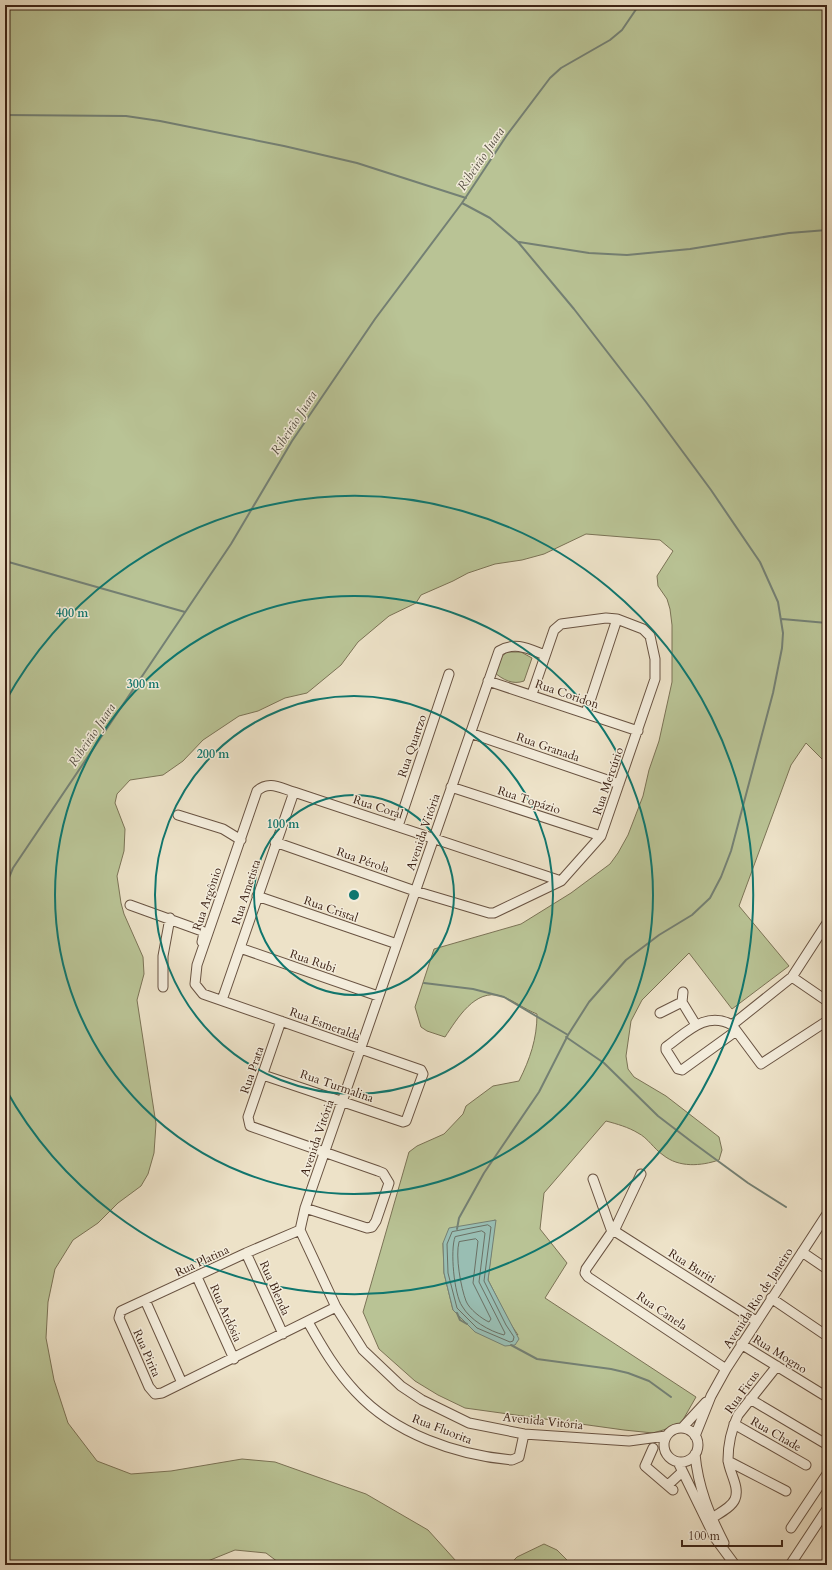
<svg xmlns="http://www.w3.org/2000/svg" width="832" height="1570" font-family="Cardo,serif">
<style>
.green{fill:#b9c395;stroke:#7b7356;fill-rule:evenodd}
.water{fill:#99beb3;stroke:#748074}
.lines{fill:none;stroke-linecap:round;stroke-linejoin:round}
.shore{stroke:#6b7064;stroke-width:1}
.stream{stroke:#748074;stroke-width:2}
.minor-casing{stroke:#695342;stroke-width:11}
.minor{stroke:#f3ecdb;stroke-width:9}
.ring{fill:none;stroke:#0f766e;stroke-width:2}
.labels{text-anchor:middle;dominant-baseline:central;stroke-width:3;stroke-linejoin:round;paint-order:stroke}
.street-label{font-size:12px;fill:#3d2316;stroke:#f3ecdb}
.water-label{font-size:13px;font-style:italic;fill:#595245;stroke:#f3ecdb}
.centre{fill:#0f766e;stroke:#f3ecdb;stroke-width:2}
.ring-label{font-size:12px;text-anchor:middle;font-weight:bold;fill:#0f766e;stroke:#f3ecdb;stroke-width:3;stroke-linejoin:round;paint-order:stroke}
</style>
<rect width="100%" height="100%" fill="#ede2c8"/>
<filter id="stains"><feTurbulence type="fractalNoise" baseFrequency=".005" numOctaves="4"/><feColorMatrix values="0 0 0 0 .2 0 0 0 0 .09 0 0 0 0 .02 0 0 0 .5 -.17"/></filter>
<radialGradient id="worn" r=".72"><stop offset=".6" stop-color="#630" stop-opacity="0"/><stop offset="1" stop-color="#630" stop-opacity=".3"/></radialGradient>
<path class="green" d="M5,5H827V764L806,743L791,765L739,906L789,966L732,1009L689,953L642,1000L631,1021L626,1056L628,1069L634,1077L666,1096L719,1137L722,1150L719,1160C701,1166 679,1168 663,1155C654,1149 648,1138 638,1133C628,1127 617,1124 606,1121L544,1193L540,1229L567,1263L545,1298L696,1397L680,1425L653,1433L624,1430L465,1408L438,1395L415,1381L379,1349L363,1312L409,1152L417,1146L444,1134L463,1114L466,1106L493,1086L519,1081C530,1059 537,1039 537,1014C524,1009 513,1000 501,996C475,988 457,1019 445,1037L427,1031L421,1027L415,1007L434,949L521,924L571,893L610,864L618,853L628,835L643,796L649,770L659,741L672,682V625L670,609L667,599L658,586L657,576L673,551L660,540L586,534L544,554L522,560L495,564L468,573L453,581L421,595L416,603L389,616L358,642L341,665L307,693L285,698L258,711L239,716L203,740L183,761L163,775L130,780L117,794L115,803L125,829L124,851L117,876L121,903L124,914L143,957L144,974L137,1000L156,1124L154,1153L148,1174L141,1186L118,1203L98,1223L73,1240L55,1269L48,1302L46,1338L54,1380L68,1423L97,1461L131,1474L171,1471L242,1459L275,1462L323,1479L366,1494L428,1530L456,1561L462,1565H282L266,1553L235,1550L198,1565H5ZM495,1220L488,1280L510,1323L518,1335L453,1310L444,1273L443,1243Z
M507,652H521L532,658L524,681C513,685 503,680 494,672L495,662Z
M544,1544L557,1550L572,1565H509L517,1557Z"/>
<path class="water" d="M496,1220L488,1280L519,1339L515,1345L505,1346L475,1332L453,1310L444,1273L443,1243L449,1228Z"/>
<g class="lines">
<path class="shore" d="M488,1225L491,1227L484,1281L506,1325L514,1337L513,1341L510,1342L477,1328L457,1308L448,1273L447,1244L452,1232Z
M482,1231L485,1233L479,1282L505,1333L504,1335C489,1331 470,1320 462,1306C454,1294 450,1250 455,1237Z
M476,1239L478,1241L473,1283L491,1319L489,1322C482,1319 469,1309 466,1301C461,1288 455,1256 459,1242Z"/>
<path class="stream" d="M5,115L126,116L160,121L284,146L357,163L466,198
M519,242L589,253L627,255L690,249L789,233L827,230
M5,561L185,612
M782,619L827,623
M5,887L13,868L231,544L292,441L375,319L462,203L507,135L550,78L561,68L610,40L622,30L639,5
M424,983L473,989L504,997L568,1035
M566,1037L604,1063L658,1116L692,1142L748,1183L786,1207
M457,1229L459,1218L484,1173L539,1092L568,1035L589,1002L626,960L659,935L692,915L710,898L721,877L731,851L773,693L782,648L783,633L778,602L760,562L711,490L646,402L574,309L518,242L490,218L462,203
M457,1313L460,1320L467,1324
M511,1345L537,1359L611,1369L628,1373L649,1381L671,1397"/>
<g class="minor-casing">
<path id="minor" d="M545,655C529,649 515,641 499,651L305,1208L300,1230L336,1307L363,1350L401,1386L422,1400L469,1423L524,1434L629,1441L666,1436
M488,681L638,731
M586,713L617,619
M470,733L619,784
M451,787L601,836
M178,815L223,829L241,840
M398,826L449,674
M275,842L415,891L489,913H494L561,881L601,836L655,679V659L650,636L643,629L617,619L606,618L561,624L554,630L532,694
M257,896L397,944
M130,905L202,931L204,933L202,942
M240,948L378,996
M792,977L827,1001
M163,987V956L170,918
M222,1000L294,792
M682,1002L696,1025
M660,1013L682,1002L683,992
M281,1021L248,1117L250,1126L378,1171L383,1173L389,1183L376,1221L372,1227L367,1228L305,1208
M732,1025L792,977L827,923
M736,1031L682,1070L678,1069L666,1050V1047C686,1033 706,1010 732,1025L761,1064L827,1021
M263,1075L403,1122L406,1121L423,1074L421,1070L203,994L195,984L197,965L257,791C269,780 280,788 294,792L561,881
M593,1179L612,1232
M300,1230L246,1253L121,1311L119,1318L149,1387L155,1394L162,1393L336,1307
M614,1231L641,1174
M802,1252L827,1269
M246,1253L283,1334
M197,1277L234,1359
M771,1298L827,1336
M145,1300L182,1383
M308,1322C322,1347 336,1371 356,1392C395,1434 456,1455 512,1460L519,1457L524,1434
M741,1344L827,1397
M726,1369L588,1277L585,1273L586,1269L611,1233L616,1232L756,1321
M750,1399L826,1444
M734,1424L806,1465
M682,1428L706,1402
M664 1445a17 17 0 1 1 34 0a17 17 0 1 1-34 0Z
M695,1436L711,1396L726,1369L827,1214
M653,1448L645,1466L673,1490
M695,1454C698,1487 709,1514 724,1543
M728,1461L786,1491
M678,1462L715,1538L735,1565
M668,1485L682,1472
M712,1518C718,1514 732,1507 735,1499C740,1487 729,1472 728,1460C728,1445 732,1428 738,1415L777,1366
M791,1528L827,1474
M790,1565L827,1509"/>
</g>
<use href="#minor" class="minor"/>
</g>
<g class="ring">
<circle cx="354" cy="895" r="100"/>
<circle cx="354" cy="895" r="199"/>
<circle cx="354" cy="895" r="299"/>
<path d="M5 702A399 399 0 1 1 5 1088"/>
</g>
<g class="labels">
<g class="street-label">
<text transform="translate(567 694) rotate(19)">Rua Coridon</text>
<text transform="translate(412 746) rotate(-71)">Rua Quartzo</text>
<text transform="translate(548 747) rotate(19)">Rua Granada</text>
<text transform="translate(608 781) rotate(-71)">Rua Mercúrio</text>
<text transform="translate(529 800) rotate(18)">Rua Topázio</text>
<text transform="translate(378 807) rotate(18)">Rua Coral</text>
<text transform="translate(423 832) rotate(-71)">Avenida Vitória</text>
<text transform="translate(363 860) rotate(19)">Rua Pérola</text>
<text transform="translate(246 892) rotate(-72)">Rua Ametista</text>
<text transform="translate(207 899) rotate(-71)">Rua Argônio</text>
<text transform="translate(331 909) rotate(19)">Rua Cristal</text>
<text transform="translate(313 961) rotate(19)">Rua Rubi</text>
<text transform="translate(325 1024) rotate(20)">Rua Esmeralda</text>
<text transform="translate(252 1070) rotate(-71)">Rua Prata</text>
<text transform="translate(337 1086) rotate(19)">Rua Turmalina</text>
<text transform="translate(317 1138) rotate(-71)">Avenida Vitória</text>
<text transform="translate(202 1261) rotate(-25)">Rua Platina</text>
<text transform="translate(692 1266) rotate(32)">Rua Buriti</text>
<text transform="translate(275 1288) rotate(66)">Rua Blenda</text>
<text transform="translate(758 1298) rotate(-57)">Avenida Rio de Janeiro</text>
<text transform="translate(662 1311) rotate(34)">Rua Canela</text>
<text transform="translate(226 1313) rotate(66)">Rua Ardósia</text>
<text transform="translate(147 1353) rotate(66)">Rua Pirita</text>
<text transform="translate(780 1354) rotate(32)">Rua Mogno</text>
<text transform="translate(742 1392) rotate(-54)">Rua Ficus</text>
<text transform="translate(543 1421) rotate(6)">Avenida Vitória</text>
<text transform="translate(442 1429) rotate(21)">Rua Fluorita</text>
<text transform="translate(776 1434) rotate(30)">Rua Chade</text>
</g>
<g class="water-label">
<text transform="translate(481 159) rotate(-56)">Ribeirão Juara</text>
<text transform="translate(294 423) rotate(-57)">Ribeirão Juara</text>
<text transform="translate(92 735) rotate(-56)">Ribeirão Juara</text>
</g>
</g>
<circle cx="354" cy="895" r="6" class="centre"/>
<g class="ring-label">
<text x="72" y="617">400 m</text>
<text x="143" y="688">300 m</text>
<text x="213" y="758">200 m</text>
<text x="283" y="828">100 m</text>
</g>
<rect width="832" height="1570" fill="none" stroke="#ede2c8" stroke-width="20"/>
<rect x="6" y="6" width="820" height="1558" fill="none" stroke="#3d2316" stroke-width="2"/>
<rect x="10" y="10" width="812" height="1550" fill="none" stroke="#3d2316"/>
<path d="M682 1540v6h100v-6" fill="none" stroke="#3d2316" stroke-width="2"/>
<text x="688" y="1540" font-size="12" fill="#3d2316" stroke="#f3ecdb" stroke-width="3" paint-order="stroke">100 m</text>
<rect width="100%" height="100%" filter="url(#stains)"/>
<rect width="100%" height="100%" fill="url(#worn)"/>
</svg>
